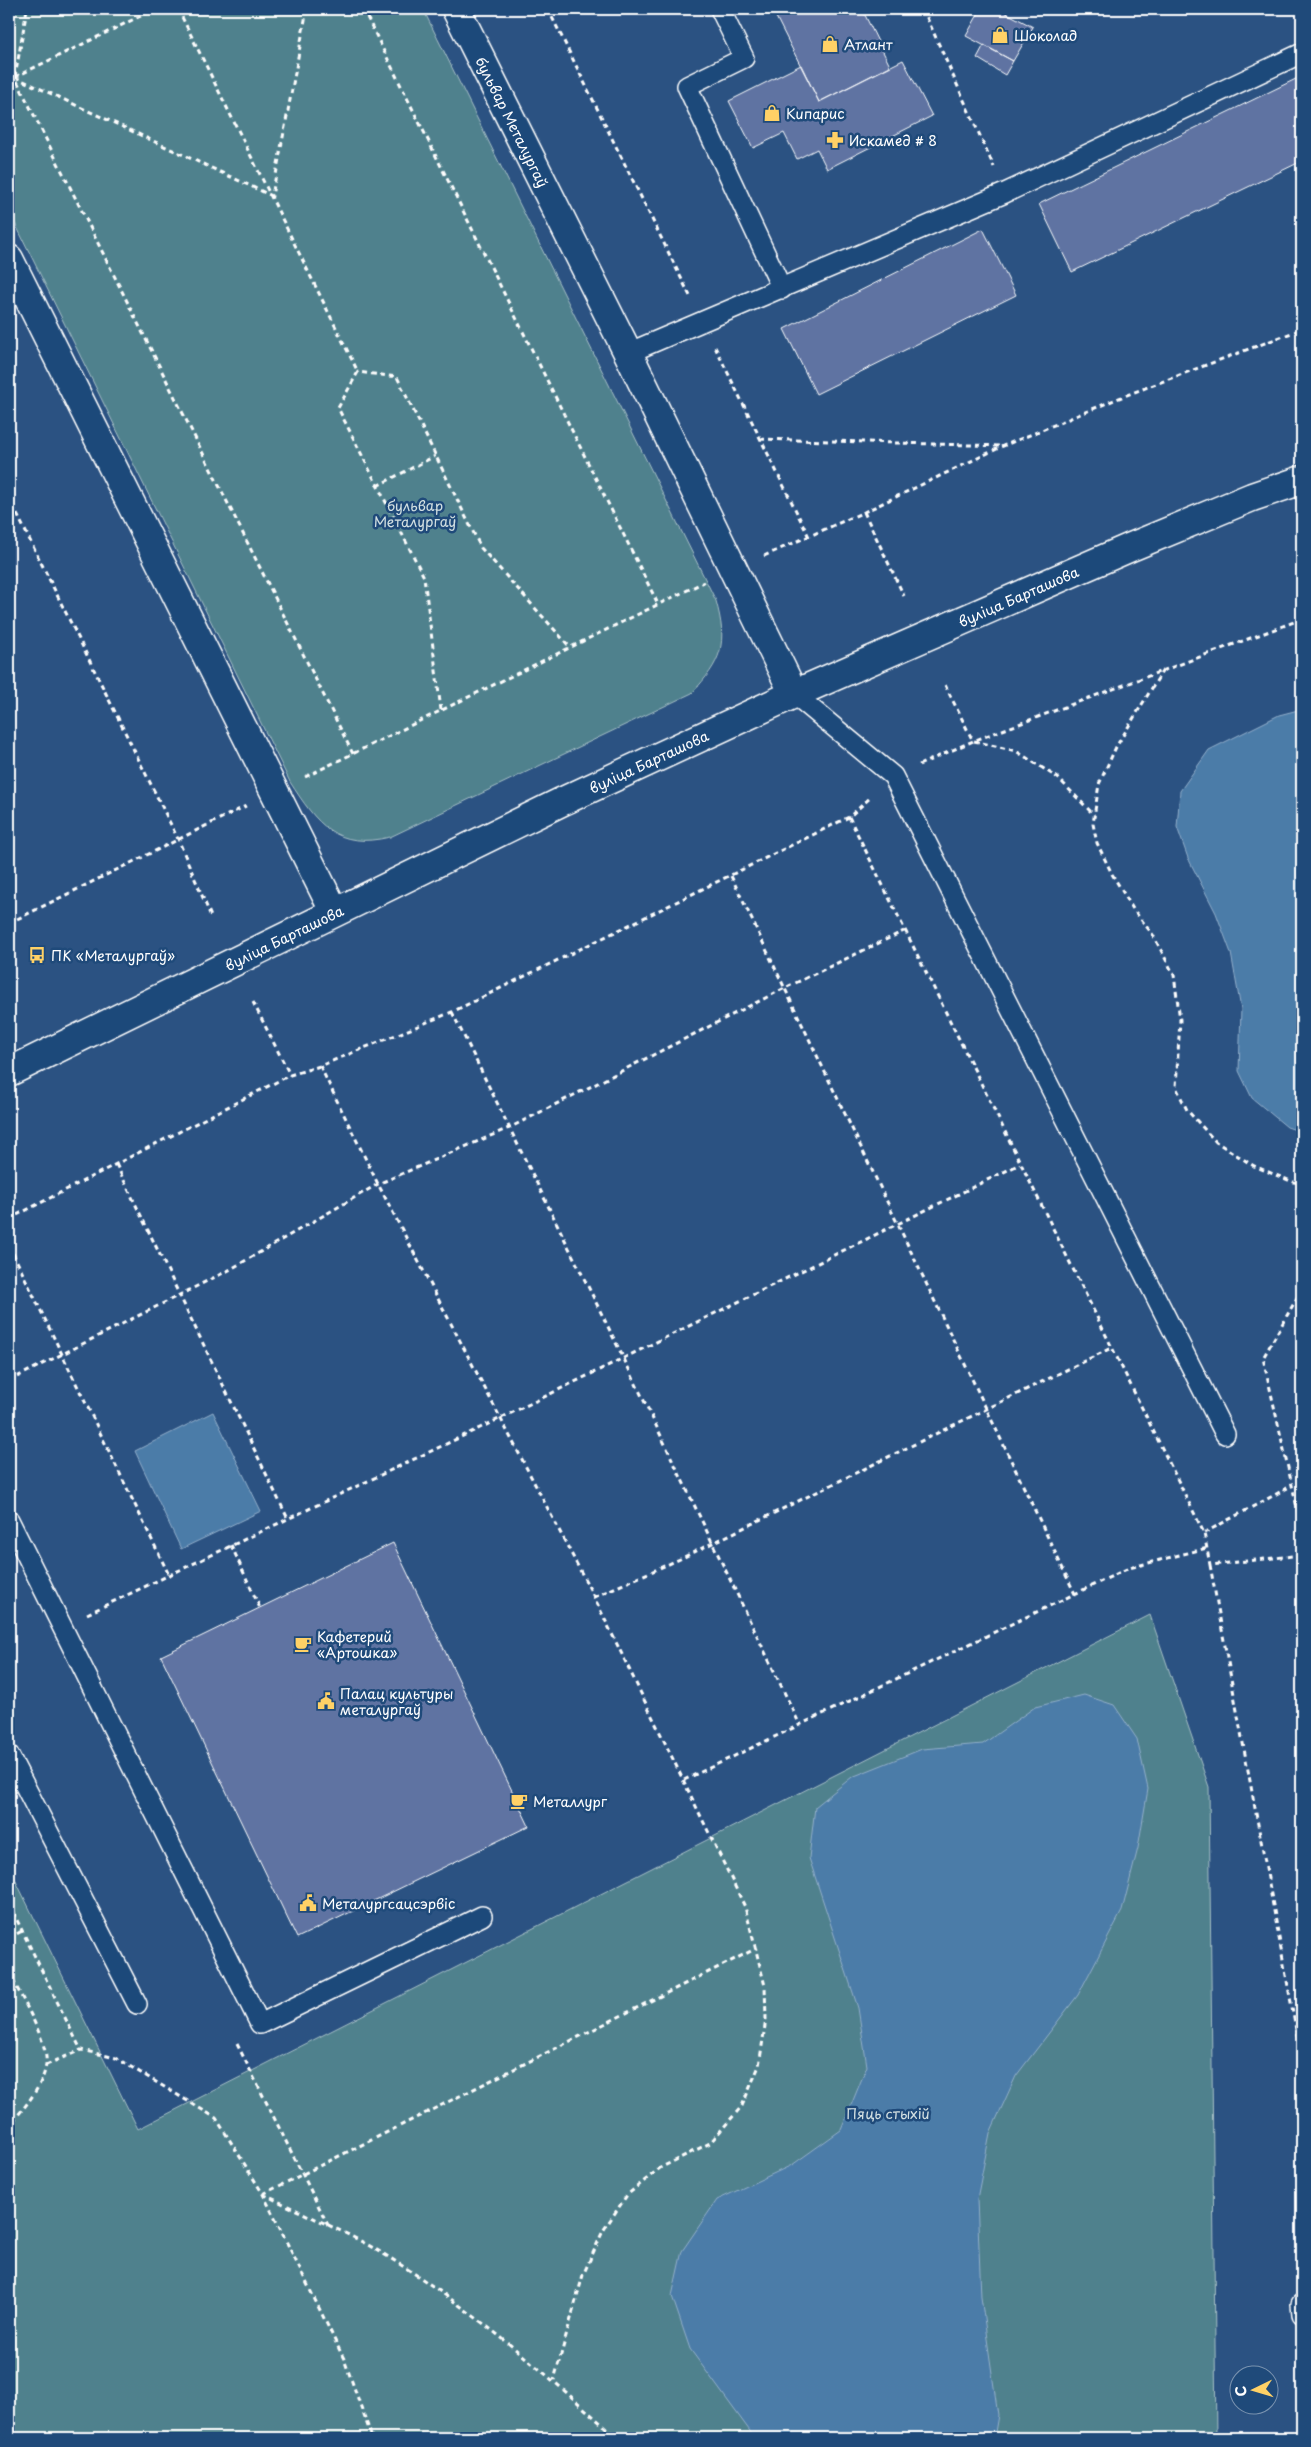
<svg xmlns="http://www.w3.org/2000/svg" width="1311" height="2447" font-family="'Playpen Sans',sans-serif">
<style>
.green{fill:#4f818d;stroke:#a7c0c6}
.water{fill:#4b7ba8;stroke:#93b0cb}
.building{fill:#5e73a2;stroke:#fff}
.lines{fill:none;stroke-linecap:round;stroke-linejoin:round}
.service-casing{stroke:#fff;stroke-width:22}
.secondary-casing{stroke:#fff;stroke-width:31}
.path{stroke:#fff;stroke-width:3;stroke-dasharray:5 4;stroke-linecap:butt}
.service{stroke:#1f4a7a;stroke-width:19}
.secondary{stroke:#1f4a7a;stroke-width:28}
.labels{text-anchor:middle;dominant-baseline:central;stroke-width:5;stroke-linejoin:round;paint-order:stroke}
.poi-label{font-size:14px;fill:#fff;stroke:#1f4a7a;text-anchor:start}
.street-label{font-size:14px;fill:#fff;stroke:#1f4a7a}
.park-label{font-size:14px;fill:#d3e0e2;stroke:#1f4a7a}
</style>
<rect width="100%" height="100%" fill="#2b5282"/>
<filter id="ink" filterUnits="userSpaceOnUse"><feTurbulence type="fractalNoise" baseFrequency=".02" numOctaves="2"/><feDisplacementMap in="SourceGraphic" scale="10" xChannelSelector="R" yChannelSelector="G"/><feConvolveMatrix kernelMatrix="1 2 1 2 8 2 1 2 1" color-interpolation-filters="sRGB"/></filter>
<g filter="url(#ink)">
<path class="green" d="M9,9H423L716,601C728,644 722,661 692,693L390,837C336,850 317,824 290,782L9,211Z
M1150,1615L1209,1787L1216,2438H9V1867L138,2129Z"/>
<path class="water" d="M1302,709V1132L1287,1127L1252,1098L1239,1071L1241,1009L1231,953L1216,913L1188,858L1177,827L1180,791L1209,750L1279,715Z
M213,1412L261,1511L181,1549L135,1451Z
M1084,1695L1114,1705L1137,1739L1148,1789L1138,1848L1122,1911L1078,1995L1016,2076L990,2133L977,2199L981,2297L998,2415L994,2438H755L690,2349L672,2296L682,2251L717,2200L792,2165L841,2130L867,2066L858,2008L809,1858L815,1807L852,1777L922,1749L983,1744L1035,1707Z"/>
<path class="building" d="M772,9H862L890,66L819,102Z
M981,9H999L1033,27L1013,61L966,36Z
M984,45L1013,61L1005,75L977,58Z
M903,60L932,116L827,169L817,149L797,159L784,133L753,148L729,101L801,65L819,102Z
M1302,76V161L1072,272L1039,204Z
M983,229L1016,295L816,394L784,329Z
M393,1543L529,1826L297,1938L161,1656Z"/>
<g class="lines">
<g class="service-casing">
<path id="service" d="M720,9L744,58L687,86L782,289
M628,353L1005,193L1302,53
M794,694L893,776L1225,1434
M9,1520L260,2024L482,1916
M9,1755L137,2004
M1301,2304L1302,2314"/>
</g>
<g class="secondary-casing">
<g id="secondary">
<path id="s1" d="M456,9L628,353L794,694"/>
<path d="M9,259L334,911"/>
<path id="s2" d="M9,1072L561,802L794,694L1131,547L1252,497L1302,480"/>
</g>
</g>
<path class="path" d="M178,9L358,372
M363,9L658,604
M548,9L690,296
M923,9L994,167
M9,65L353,754
M15,77L272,196L307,9
M15,77L155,9
M15,77L27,9
M715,347L809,537
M760,439L1003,446
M377,486L435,456
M9,498L178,839L212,919
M864,512L904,596
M764,556L864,512L1003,446L1124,396L1302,329
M1163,670L1116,747L1099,784L1093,824L1097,843L1112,874L1133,909L1153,935L1174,975L1180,1020L1176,1087L1187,1110L1216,1142L1254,1166L1293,1182L1302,1183
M945,685L973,741
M441,710L424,577L338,408L358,372L397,377L481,548L570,647
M974,741L1016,751L1058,778L1094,815
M919,765L973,741L1302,619
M305,777L704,582
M849,817L1204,1533L1210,1565L1302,1555
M731,876L1075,1594
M9,923L246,806
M253,1002L290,1075
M452,1012L624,1359L800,1725
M320,1066L378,1184L594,1597L745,1907L765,1986L766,2019L759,2066L742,2106L710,2143L660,2168L627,2195L603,2231L583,2275L554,2380
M116,1164L288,1519
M9,1219L290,1075L320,1066L452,1012L849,817L871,797
M9,1245L169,1575
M1302,1289L1263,1358L1302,1529
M9,1381L231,1269L378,1184L509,1128L785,988L904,931
M1204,1533L1293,1485
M231,1545L260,1608
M1210,1565L1302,2062
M594,1597L680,1559L1111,1348
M87,1614L501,1418L1020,1164
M684,1780L1129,1568L1207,1548
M9,1904L81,2050
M9,1938L22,1931
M9,1972C19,1994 49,2042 46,2064C44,2086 22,2110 9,2126
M237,2044L329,2227
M46,2065L81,2050L116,2058L216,2118L263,2194L344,2359L372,2438
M263,2194L757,1948
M263,2194C303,2214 345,2231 382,2253C467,2305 544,2371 617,2438"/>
<use href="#service" class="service"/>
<use href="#secondary" class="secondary"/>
</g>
</g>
<defs>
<g id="shop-bare" transform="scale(1.35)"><path d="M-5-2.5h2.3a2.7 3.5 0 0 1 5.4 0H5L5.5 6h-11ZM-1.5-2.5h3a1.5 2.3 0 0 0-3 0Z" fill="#ffd166" stroke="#1f4a7a" stroke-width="2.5" paint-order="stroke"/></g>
<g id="pharmacy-bare" transform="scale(1.35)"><path d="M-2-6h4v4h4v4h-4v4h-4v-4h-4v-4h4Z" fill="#ffd166" stroke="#1f4a7a" stroke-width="2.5" paint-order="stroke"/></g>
<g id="bus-bare" transform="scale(1.35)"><path d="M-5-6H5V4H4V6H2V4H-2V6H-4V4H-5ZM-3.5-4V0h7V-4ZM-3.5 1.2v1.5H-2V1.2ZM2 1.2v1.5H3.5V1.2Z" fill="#ffd166" stroke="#1f4a7a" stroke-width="2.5" paint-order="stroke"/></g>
<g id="cafe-bare" transform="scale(1.35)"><path d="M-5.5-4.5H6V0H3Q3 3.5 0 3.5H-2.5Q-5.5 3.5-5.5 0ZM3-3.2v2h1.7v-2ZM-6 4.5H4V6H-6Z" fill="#ffd166" stroke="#1f4a7a" stroke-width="2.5" paint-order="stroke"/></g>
<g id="civic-bare" transform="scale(1.35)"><path d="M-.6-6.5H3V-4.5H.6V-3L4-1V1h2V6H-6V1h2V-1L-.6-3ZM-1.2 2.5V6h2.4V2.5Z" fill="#ffd166" stroke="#1f4a7a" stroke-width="2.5" paint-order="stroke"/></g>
</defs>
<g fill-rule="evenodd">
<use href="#shop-bare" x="1000" y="35"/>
<use href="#shop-bare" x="830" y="44"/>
<use href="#shop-bare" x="772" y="113"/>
<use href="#pharmacy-bare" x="835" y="140"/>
<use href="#bus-bare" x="37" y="955"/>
<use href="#cafe-bare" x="303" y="1644"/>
<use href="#civic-bare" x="326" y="1701"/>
<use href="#cafe-bare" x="519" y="1801"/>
<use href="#civic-bare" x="308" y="1903"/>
</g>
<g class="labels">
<g class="poi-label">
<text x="1014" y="35">Шоколад</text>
<text x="844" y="44">Атлант</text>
<text x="786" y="113">Кипарис</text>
<text x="849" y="140">Искамед # 8</text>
<text x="51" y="955">ПК «Металургаў»</text>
<text x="317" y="1636">Кафетерий<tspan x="317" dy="16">«Артошка»</tspan></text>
<text x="340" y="1693">Палац культуры<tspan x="340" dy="16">металургаў</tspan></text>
<text x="533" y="1801">Металлург</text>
<text x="322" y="1903">Металургсацсэрвіс</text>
</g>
<g class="street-label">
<text stroke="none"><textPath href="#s1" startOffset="126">бульвар Металургаў</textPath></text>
<text stroke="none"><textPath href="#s2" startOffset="1116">вуліца Барташова</textPath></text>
<text stroke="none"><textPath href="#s2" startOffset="711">вуліца Барташова</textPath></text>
<text stroke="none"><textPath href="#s2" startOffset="306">вуліца Барташова</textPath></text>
</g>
<g class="park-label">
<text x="415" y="505">бульвар<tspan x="415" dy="16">Металургаў</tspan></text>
<text x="888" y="2113">Пяць стыхій</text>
</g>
</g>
<rect width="1311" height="2447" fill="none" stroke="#1f4a7a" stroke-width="30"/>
<rect x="15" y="15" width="1281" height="2417" fill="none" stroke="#fff" stroke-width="2" filter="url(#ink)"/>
<g transform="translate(1254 2390) rotate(265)"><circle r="24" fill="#1f4a7a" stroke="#7992af"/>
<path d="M0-4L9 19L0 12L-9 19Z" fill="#ffd166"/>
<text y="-8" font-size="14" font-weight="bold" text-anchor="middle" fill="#ffffff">С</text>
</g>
</svg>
